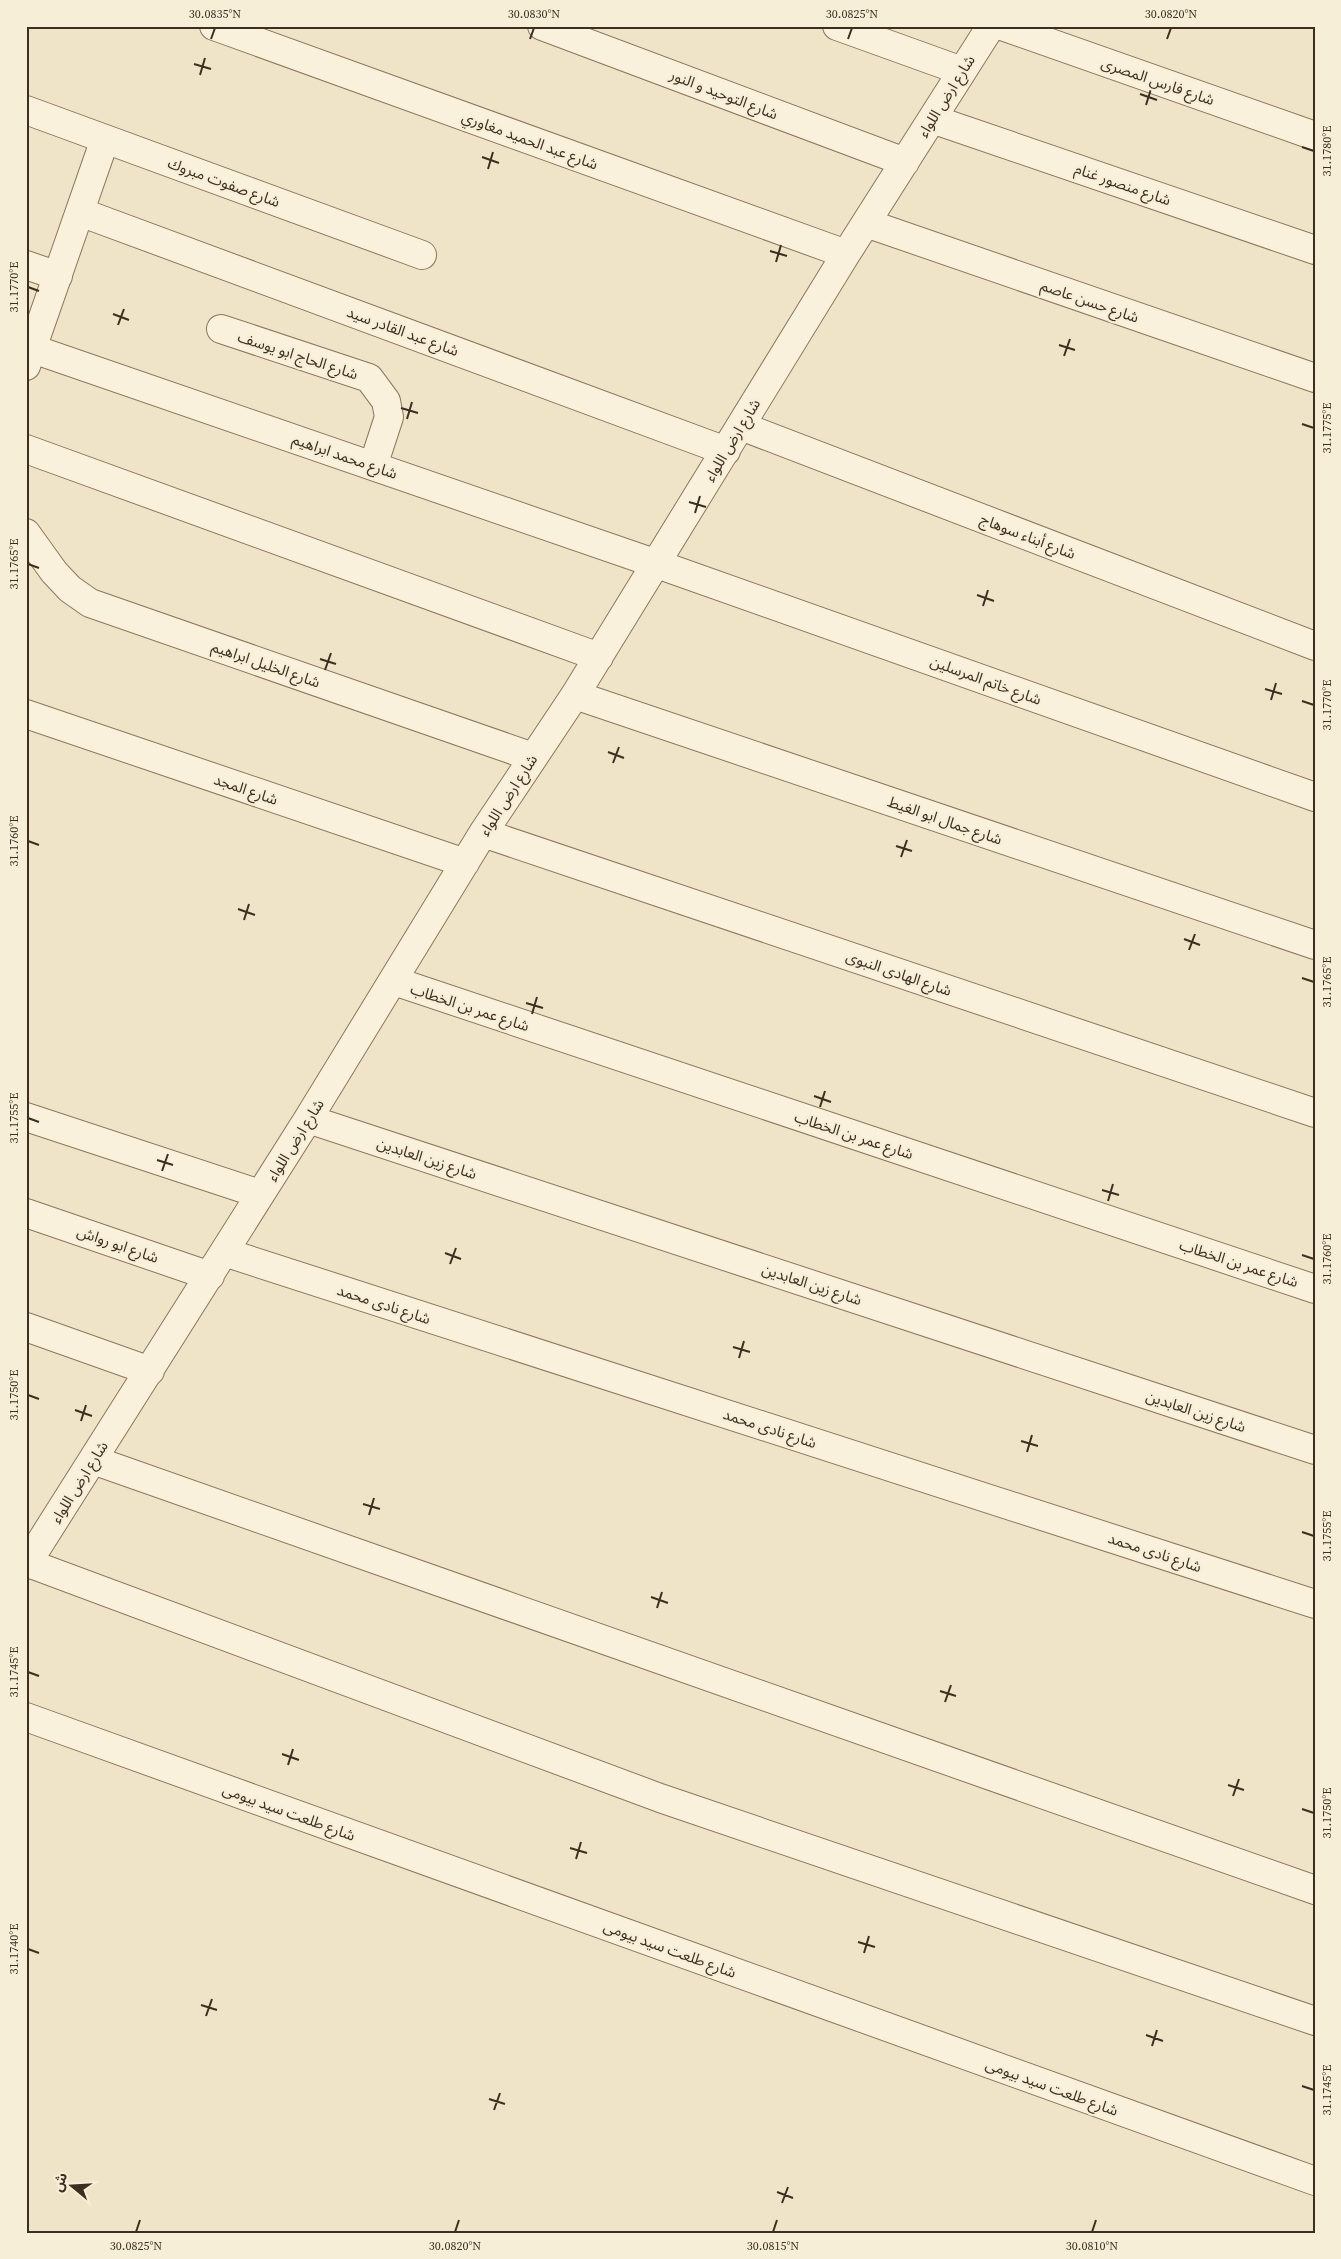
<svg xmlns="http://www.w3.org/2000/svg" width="1341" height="2259" font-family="'Source Serif 4','Noto Sans Arabic',serif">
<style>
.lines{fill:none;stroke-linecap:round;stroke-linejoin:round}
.minor-casing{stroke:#8d765c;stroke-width:30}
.minor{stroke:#faf1dc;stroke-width:28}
.ticks{fill:none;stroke:#3d2e20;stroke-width:2}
.labels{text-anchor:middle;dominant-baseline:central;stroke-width:4.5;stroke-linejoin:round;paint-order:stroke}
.street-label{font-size:15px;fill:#3d2e20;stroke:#f7eed8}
.neatline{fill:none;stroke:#3d2e20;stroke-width:2}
.ticks-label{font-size:12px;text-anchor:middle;fill:#3d2e20}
</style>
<rect width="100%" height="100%" fill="#f0e4c8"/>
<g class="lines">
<g class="minor-casing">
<path id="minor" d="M214,26L846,254
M542,26L905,162
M837,26L962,71
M1002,26L1315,136
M26,110L422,255
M932,119L1315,250
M80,212L726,451
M866,223L1315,378
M26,265L58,276
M221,329L369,378L386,401L389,417L373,466
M33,349L657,564L1315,797
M26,366L105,139
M741,426L1315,646
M26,449L599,657
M26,533L54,572L70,589L90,603L533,757
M575,695L1315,945
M26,714L465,863
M483,833L1315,1113
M394,981L1315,1289
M26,1117L260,1194
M308,1119L1315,1450
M26,1213L210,1276
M224,1252L1315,1604
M26,1327L150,1371
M93,1460L1315,1890
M28,1563L660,1798L1315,2021
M26,1565L308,1119L483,833L575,695L846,254L991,26
M26,1717L1315,2181"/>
</g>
<use href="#minor" class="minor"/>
</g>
<path class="ticks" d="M211,39L215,28M530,39L534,28M848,39L852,28M1167,39L1171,28M194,64L211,69M200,75L205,58M1140,94L1157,100M1146,105L1151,89M1302,147L1314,151M482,157L499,163M488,169L493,152M770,251L787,256M776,262L781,245M28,287L39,291M113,314L129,320M118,325L124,309M1059,345L1075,350M1064,356L1070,339M401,408L418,413M407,419L412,402M1302,424L1314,428M689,502L706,507M695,513L700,496M28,564L39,568M977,595L994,601M983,606L988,590M320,659L336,664M325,670L331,653M1265,689L1282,694M1271,700L1276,683M1302,701L1314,705M608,752L624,758M613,763L619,747M28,841L39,845M896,846L912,851M901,857L907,840M238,909L255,915M244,920L249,904M1184,939L1200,945M1189,950L1195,934M1302,978L1314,982M526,1003L543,1008M532,1014L537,997M814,1096L831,1102M820,1107L825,1091M28,1118L39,1122M157,1160L173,1165M162,1171L168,1154M1102,1190L1119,1195M1108,1201L1113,1184M445,1253L461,1259M1302,1255L1314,1259M450,1264L456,1248M733,1347L750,1352M739,1358L744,1341M28,1395L39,1399M75,1410L92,1416M81,1421L86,1405M1021,1441L1038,1446M1027,1452L1032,1435M363,1504L380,1509M369,1515L374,1498M1302,1532L1314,1536M651,1597L668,1603M657,1608L662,1592M28,1672L39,1676M940,1691L956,1696M945,1702L951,1685M282,1754L299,1760M288,1765L293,1749M1228,1785L1244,1790M1233,1796L1239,1779M1302,1809L1314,1813M570,1848L587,1853M576,1859L581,1842M858,1942L875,1947M28,1949L39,1953M864,1953L869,1936M201,2005L217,2010M206,2016L212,1999M1146,2035L1163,2041M1152,2046L1157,2030M1302,2086L1314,2090M489,2099L505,2104M494,2110L500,2093M777,2192L793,2198M782,2203L788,2187M136,2232L140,2220M455,2232L459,2220M773,2232L777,2220M1092,2232L1096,2220"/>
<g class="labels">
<g class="street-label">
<text transform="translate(1158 81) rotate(19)">شارع فارس المصرى</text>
<text transform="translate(724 94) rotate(21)">شارع التوحيد و النور</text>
<text transform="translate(946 96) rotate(-58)">شارع ارض اللواء</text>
<text transform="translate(530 140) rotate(20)">شارع عبد الحميد مغاوري</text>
<text transform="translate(224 182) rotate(20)">شارع صفوت مبروك</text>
<text transform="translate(1123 184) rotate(19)">شارع منصور غنام</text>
<text transform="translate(1090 301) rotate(19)">شارع حسن عاصم</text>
<text transform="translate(403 331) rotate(20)">شارع عبد القادر سيد</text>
<text transform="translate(298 355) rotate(18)">شارع الحاج ابو يوسف</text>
<text transform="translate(732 440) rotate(-59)">شارع ارض اللواء</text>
<text transform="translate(345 456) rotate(19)">شارع محمد ابراهيم</text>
<text transform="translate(1028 536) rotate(21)">شارع أبناء سوهاج</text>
<text transform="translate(266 664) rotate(19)">شارع الخليل ابراهيم</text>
<text transform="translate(986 680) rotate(20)">شارع خاتم المرسلين</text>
<text transform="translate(246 789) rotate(19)">شارع المجد</text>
<text transform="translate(508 795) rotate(-57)">شارع ارض اللواء</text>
<text transform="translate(945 820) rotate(19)">شارع جمال ابو الغيط</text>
<text transform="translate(899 973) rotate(19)">شارع الهادى النبوى</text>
<text transform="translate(470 1007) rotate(18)">شارع عمر بن الخطاب</text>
<text transform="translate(854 1135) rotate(18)">شارع عمر بن الخطاب</text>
<text transform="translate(295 1140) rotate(-58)">شارع ارض اللواء</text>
<text transform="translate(427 1158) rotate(18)">شارع زين العابدين</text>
<text transform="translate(118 1244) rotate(19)">شارع ابو رواش</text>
<text transform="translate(1239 1263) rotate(18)">شارع عمر بن الخطاب</text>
<text transform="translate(812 1284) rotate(18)">شارع زين العابدين</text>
<text transform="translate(384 1304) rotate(18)">شارع نادى محمد</text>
<text transform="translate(1196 1411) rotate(18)">شارع زين العابدين</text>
<text transform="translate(770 1428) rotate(18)">شارع نادى محمد</text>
<text transform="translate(79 1482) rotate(-58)">شارع ارض اللواء</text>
<text transform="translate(1155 1552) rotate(18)">شارع نادى محمد</text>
<text transform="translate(289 1812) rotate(20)">شارع طلعت سيد بيومى</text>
<text transform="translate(670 1949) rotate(20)">شارع طلعت سيد بيومى</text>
<text transform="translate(1052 2087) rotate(20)">شارع طلعت سيد بيومى</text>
</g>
</g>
<rect width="1341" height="2259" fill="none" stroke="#f7eed8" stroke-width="55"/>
<g transform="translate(72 2186) rotate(288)" stroke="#f7eed8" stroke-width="4" paint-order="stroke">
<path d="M0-4L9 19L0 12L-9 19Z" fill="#3d2e20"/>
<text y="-8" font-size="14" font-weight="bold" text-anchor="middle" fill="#3d2e20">ش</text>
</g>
<rect x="28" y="28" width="1286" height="2204" class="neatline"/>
<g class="ticks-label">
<text x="215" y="18">30.0835°N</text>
<text x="534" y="18">30.0830°N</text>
<text x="852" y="18">30.0825°N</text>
<text x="1171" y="18">30.0820°N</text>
<text transform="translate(1327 151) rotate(-90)" y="4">31.1780°E</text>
<text transform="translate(14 287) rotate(-90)" y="4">31.1770°E</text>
<text transform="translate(1327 428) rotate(-90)" y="4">31.1775°E</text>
<text transform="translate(14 564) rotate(-90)" y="4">31.1765°E</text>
<text transform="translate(1327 705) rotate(-90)" y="4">31.1770°E</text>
<text transform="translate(14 841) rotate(-90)" y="4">31.1760°E</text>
<text transform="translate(1327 982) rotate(-90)" y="4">31.1765°E</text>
<text transform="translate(14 1118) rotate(-90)" y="4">31.1755°E</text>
<text transform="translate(1327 1259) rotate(-90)" y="4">31.1760°E</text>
<text transform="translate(14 1395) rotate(-90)" y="4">31.1750°E</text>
<text transform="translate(1327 1536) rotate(-90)" y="4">31.1755°E</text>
<text transform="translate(14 1672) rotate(-90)" y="4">31.1745°E</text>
<text transform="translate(1327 1813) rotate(-90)" y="4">31.1750°E</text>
<text transform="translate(14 1949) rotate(-90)" y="4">31.1740°E</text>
<text transform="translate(1327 2090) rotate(-90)" y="4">31.1745°E</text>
<text x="136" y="2250">30.0825°N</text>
<text x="455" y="2250">30.0820°N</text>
<text x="773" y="2250">30.0815°N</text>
<text x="1092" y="2250">30.0810°N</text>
</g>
</svg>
